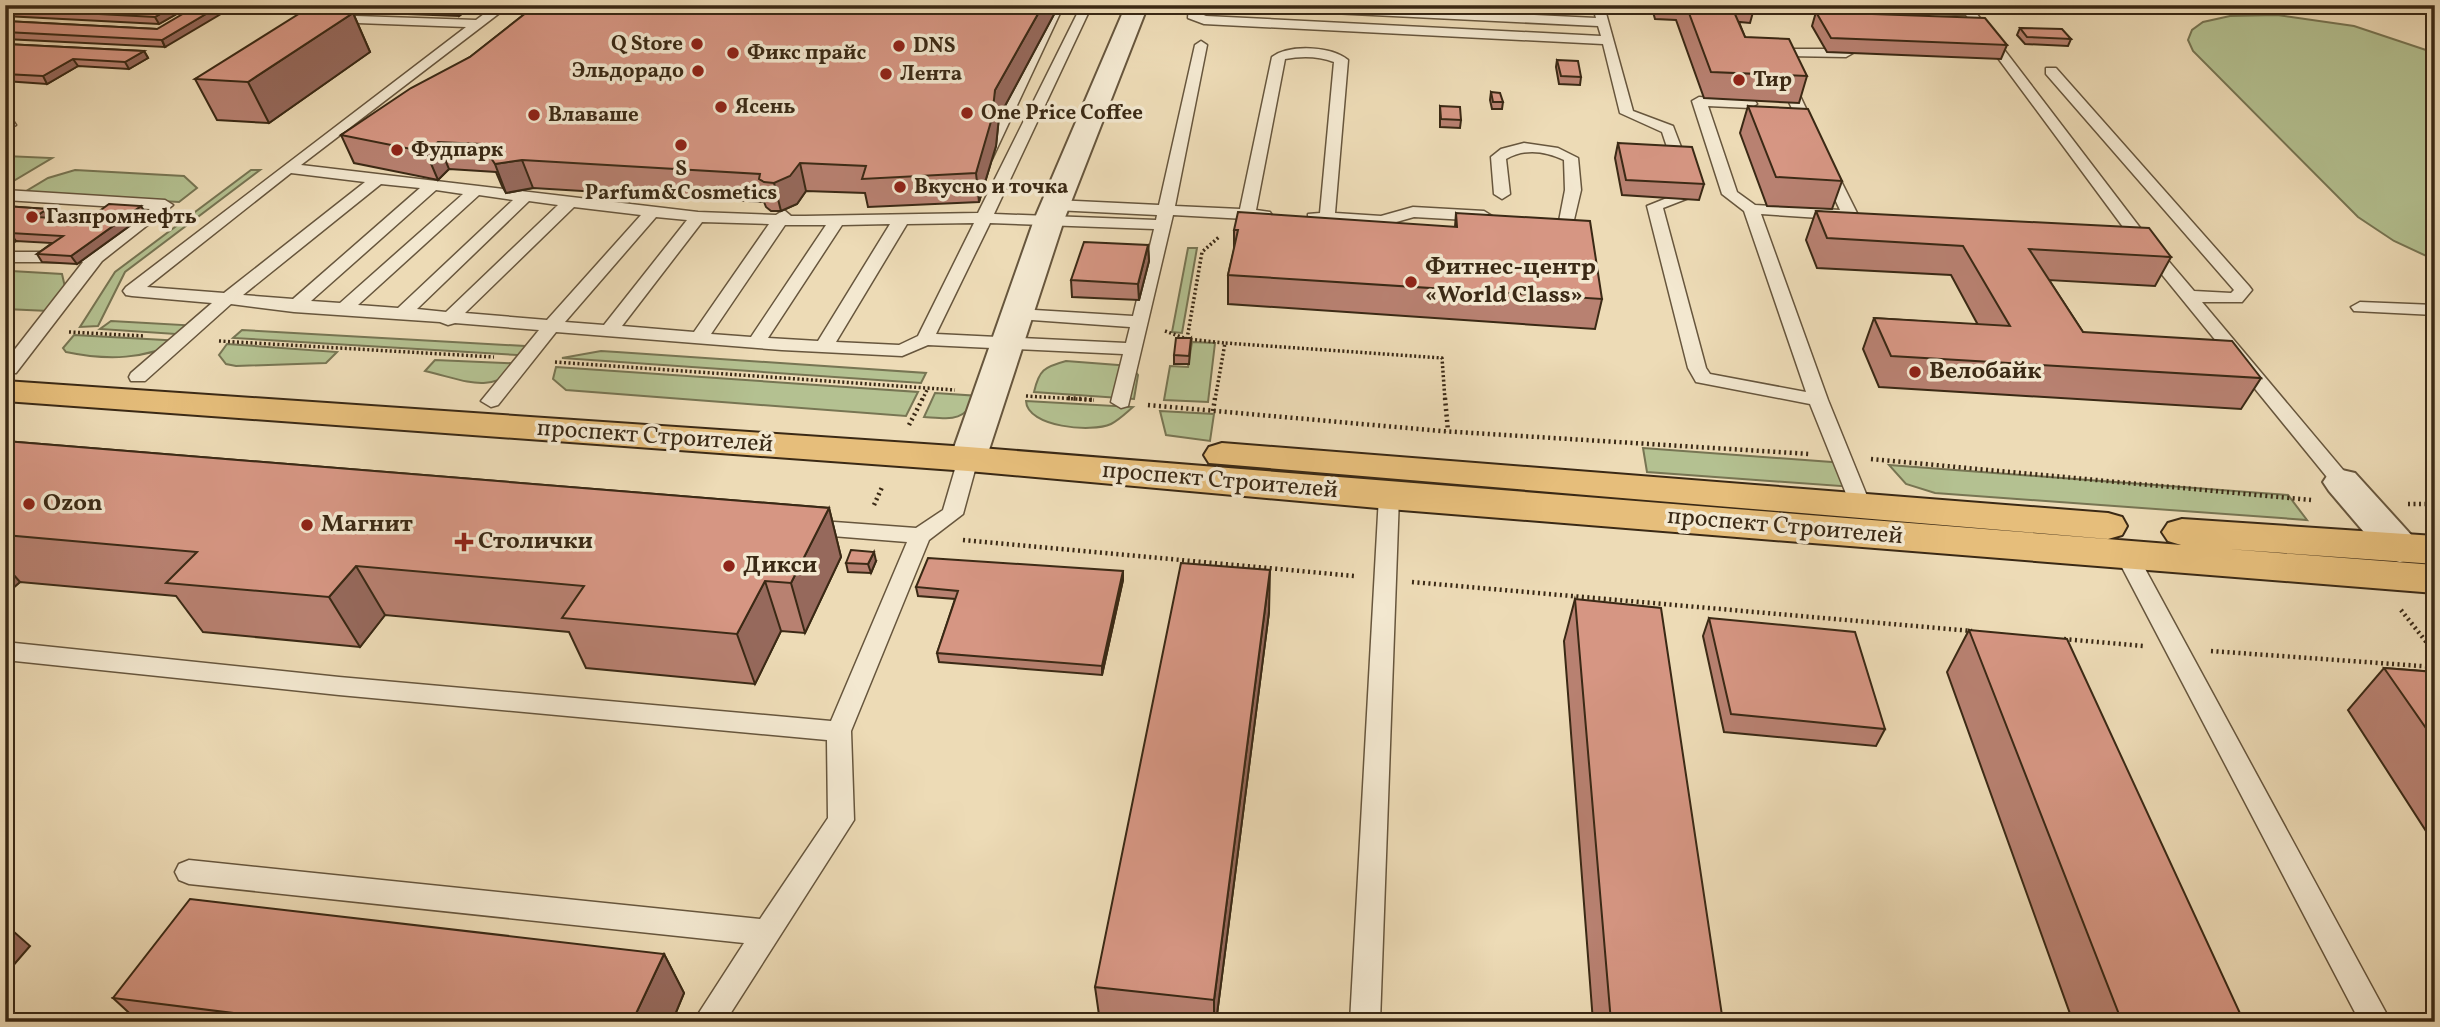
<svg xmlns="http://www.w3.org/2000/svg" width="2440" height="1027" font-family="Vollkorn,serif">
<style>
.green{fill:#b4c191;stroke:#777553;stroke-width:2}
.lines{fill:none;stroke-linecap:round;stroke-linejoin:round}
.lane-casing{stroke:#67563d;stroke-width:3}
.street-casing{stroke:#67563d;stroke-width:4}
.primary-casing{stroke:#3a2915;stroke-width:4}
.path-far1{stroke:#3a2915;stroke-width:3.5;stroke-dasharray:2 2.5;stroke-linecap:butt}
.path{stroke:#3a2915;stroke-width:4.5;stroke-dasharray:2 3.5;stroke-linecap:butt}
.lane{fill:#f3e8d0;fill-rule:evenodd}
.street{fill:#f3e8d0;fill-rule:evenodd}
.primary{fill:#e6be7b;fill-rule:evenodd}
.wall{fill:#b88171;stroke:#3a2915;stroke-width:2}
.shaded-wall{fill:#96695c;stroke:#3a2915;stroke-width:2}
.building{fill:#d69683;stroke:#3a2915;stroke-width:2}
.poi-dot{fill:#8f2418;stroke:#f3e8d0;stroke-width:2.5}
.labels{text-anchor:middle;dominant-baseline:central;stroke-width:7;stroke-linejoin:round;paint-order:stroke}
.far-poi-label{font-size:21px;font-weight:bold;fill:#3a2915;stroke:#f3e8d0;text-anchor:start}
.poi-label{font-size:24px;font-weight:bold;fill:#3a2915;stroke:#f3e8d0;text-anchor:start}
.street-label{font-size:24px;fill:#3a2915;stroke:#f3e8d0}
</style>
<rect width="100%" height="100%" fill="#eddbb6"/>
<filter id="stains"><feTurbulence type="fractalNoise" baseFrequency=".00286" numOctaves="4"/><feColorMatrix values="0 0 0 0 .2 0 0 0 0 .09 0 0 0 0 .02 0 0 0 .5 -.17"/></filter>
<radialGradient id="worn" r=".72"><stop offset=".6" stop-color="#630" stop-opacity="0"/><stop offset="1" stop-color="#630" stop-opacity=".3"/></radialGradient>
<path class="green" d="M2277,15L2354,26L2435,53V260L2394,241L2358,217L2193,51L2188,40L2192,30L2203,22L2230,16Z
M5,156L52,158L5,186Z
M75,170L184,176L197,188L179,202L23,193L48,178Z
M251,170H260L125,272L98,326L80,327L115,272Z
M1188,248H1197L1182,333L1172,332Z
M11,271L62,274L65,287L49,311L5,309V275Z
M111,321L201,326L191,335L100,329Z
M242,330L542,347L535,356L233,338Z
M74,335L183,341C144,359 109,361 66,352L63,348Z
M1192,342L1215,343L1208,402L1164,400L1170,366L1188,367Z
M227,344L337,352L326,363L236,366L226,364L219,355Z
M601,351L617,352L926,373L921,383L562,358Z
M435,360L529,364C486,394 472,382 425,371Z
M1066,361L1131,366L1138,375L1134,399L1034,392C1039,370 1044,367 1066,361Z
M556,367L918,392L906,416L566,390L553,379Z
M935,393L979,396C962,422 953,419 924,417Z
M1026,401L1133,407C1126,413 1119,420 1111,424C1092,433 1027,427 1026,401Z
M1160,411L1214,414L1210,441L1166,435Z
M1643,448L1845,463L1854,487L1647,472Z
M1889,465L2288,495L2307,520L1935,493L1906,484Z"/>
<g class="lines">
<g class="lane-casing">
<path id="lane" d="M496,5H510L301,165L698,212L776,215L784,210L791,216H805L978,213L1079,10L1062,9L992,159L985,163L980,162L978,159L1052,5H1092L994,214L1156,220L1157,215L1055,210L1047,205L1055,200L1159,205L1195,45L1201,41L1207,45L1175,206L1240,209L1272,57C1289,44 1332,46 1348,60L1335,213L1381,216L1413,207L1484,211L1492,216L1484,221L1414,217L1382,226L1308,220V214L1320,213L1334,62C1318,56 1302,56 1285,59L1256,210L1270,212L1272,215L1264,220L1173,215L1128,406L1121,408L1111,402L1123,354L928,345L902,356L782,350L556,332L498,405L491,407L481,401L539,330L455,323L448,325L440,322L294,312L231,304L145,381H131L129,377L131,373L212,303L132,296L126,295L123,291L126,287L466,27L330,22L326,21V15L476,20ZM291,173L365,182L224,293L147,287ZM381,184L420,188L293,299L243,295ZM436,190L463,194L340,303L311,301ZM479,195L513,200L398,308L358,305ZM529,201L558,205L446,312L417,309ZM574,207L641,215L547,320L465,313ZM656,217L687,220L604,325L565,322ZM702,222L769,224L694,332L622,326ZM974,223L918,336L899,345L836,342L907,224ZM990,223L1154,229L1133,316L1018,309L1009,314L1018,319L1130,327L1126,343L936,334ZM890,224L818,341L768,338L842,225ZM785,225H826L751,337L711,334Z
M1189,5H1201L1199,13L1206,16L1601,36L1598,26L1251,9L1245,5H1332L1596,18L1594,11L1578,5L1604,6L1633,111L1673,126L1699,194L1663,208L1706,368L1710,374L1806,392L1744,211L1722,194L1692,101L1699,97L1755,101L1757,104L1750,108L1708,106L1737,192L1755,205L1840,210L1820,167L1827,163L1834,167L1858,215L1850,220L1761,214L1828,400L1871,506L1868,511H1854L1851,506L1810,404L1696,382L1688,368L1647,206L1682,192L1662,132L1620,113L1603,44L1204,24L1188,18Z
M1826,5L1960,8L1958,5H1970L2141,229V235H2129L1966,15L1832,9Z
M1777,49H1846L1853,53L1846,57L1787,56L1785,64L1818,134L1816,137H1806L1804,134L1771,64Z
M2046,68H2056L2249,286L2252,290L2242,302H2202L2349,477L2352,482L2349,487H2335L2142,250V244H2154L2194,291L2231,293L2234,290L2046,74Z
M5,121L14,122L16,125L5,131Z
M1524,143L1558,148L1578,158L1581,190L1573,224L1567,226L1559,221L1565,190L1564,160C1545,151 1525,148 1506,159L1510,194L1502,199L1494,194L1491,157L1501,149Z
M5,190L165,200L173,205L102,261L16,373L5,374V362L83,262H5V252H92L150,209L5,200Z
M2360,302L2435,305V315L2354,311L2351,307Z
M968,453L978,459L963,514L929,540L851,731L854,820L725,1022H693L744,943L189,884L179,880L175,872L179,864L189,860L760,919L828,818L827,740L339,695L5,660V642L339,677L831,721L907,542L807,534L799,532L796,527L799,522L807,520L916,528L943,510L958,459Z
M1389,489L1399,496L1380,1022H1350L1379,496Z
M2126,546L2134,549L2137,554L2391,1022H2360L2115,554L2118,549Z"/>
</g>
<g class="street-casing">
<path id="street" d="M1126,5H1148L1064,220L986,459L981,467L968,471L955,467L950,459L1034,220Z
M2342,470L2355,473L2414,538L2420,548L2414,558L2400,562L2386,558L2329,491L2323,482L2329,473Z"/>
</g>
<g class="primary-casing">
<path id="primary" d="M5,381L968,447L2181,545L2168,541L2162,532L2168,523L2182,519L2435,536V564L2228,549L2435,565V593L1389,509L968,471L5,401Z
M1222,443L2108,513L2122,517L2127,526L2122,535L2108,539L1209,463L1204,455L1209,447Z"/>
</g>
<path class="path-far1" d="M1165,331L1187,339L1225,343
M69,332L144,336
M1187,339L1202,252L1219,237
M219,341L494,357
M555,362L955,390
M1026,396L1094,400
M922,400L928,388
M1215,400L1225,343L1442,358L1445,400"/>
<path class="path" d="M1068,398L1094,400
M1445,398L1448,431
M1148,405L1441,431L1810,454
M1213,411L1215,398
M909,425L923,398
M1871,459L2311,500
M2408,504H2435
M874,505L883,485
M963,540L1355,576
M1412,582L1972,631
M2401,610L2435,653
M2064,639L2143,646
M2211,651L2435,667"/>
<use href="#lane" class="lane"/>
<use href="#street" class="street"/>
<use href="#primary" class="primary"/>
</g>
<path class="wall" d="M5,5H186L187,8L159,24L5,16Z
M276,5H473L459,16L278,9Z
M536,5H1059L999,117L996,146L979,202L868,207L865,193L806,191L797,204L781,211H771L766,207L764,202L533,188L506,193L502,186L496,172L449,169L438,180L354,163L341,135L470,57Z
M1651,5H1755L1750,23L1739,22L1745,37L1807,76L1799,103L1704,98L1676,20L1655,19Z
M1816,12L2007,45L2001,59L1827,52L1812,26Z
M353,13L370,52L269,123L217,120L195,79Z
M5,21L157,29L165,47L5,39Z
M2020,28L2071,39L2068,46L2025,44L2017,35Z
M5,44L144,51L148,58L129,69L78,66L47,84L5,81Z
M1557,60L1581,77L1580,85L1559,84L1556,67Z
M1491,92L1503,102L1502,109H1492L1490,100Z
M1440,106L1461,120L1460,128L1440,127Z
M1748,106L1842,181L1832,209L1767,206L1740,133Z
M1618,143L1704,184L1699,200L1622,195L1615,158Z
M5,206L47,209L52,217L51,218L87,220L146,214L77,264L42,262L37,254L52,243L16,241L5,248Z
M1816,211L2171,257L2155,286L2049,280L2083,332L2261,378L2241,409L1879,387L1863,349L1874,318L1978,325L1951,275L1817,268L1806,240Z
M1456,213L1602,299L1595,329L1228,304V275L1234,250V230L1455,227Z
M1148,245L1149,261L1139,300L1072,297L1071,280Z
M1191,338L1189,364H1174V355Z
M5,441L829,508L841,557L805,633L781,631L755,684L586,668L569,632L385,615L360,647L203,632L176,596L20,582L5,595Z
M876,561L871,573L848,572L846,563Z
M1123,571V580L1102,675L939,662L937,653L955,599L918,596L916,587Z
M1575,599L1723,1022H1593L1564,641Z
M1269,612L1216,1022H1100L1095,987Z
M1709,618L1885,729L1876,746L1724,732L1703,636Z
M1969,630L2244,1022H2073L1947,672Z
M2384,668L2435,672V845L2348,710Z
M664,954L684,993L672,1022H139L113,998Z"/>
<path class="shaded-wall" d="M176,5H186L187,8L159,24L155,17Z
M221,5H236L165,47L162,40Z
M455,5H473L459,16Z
M1043,5H1059L999,117L996,146L979,202L976,173L995,90Z
M353,13L370,52L269,123L248,82Z
M144,51L148,58L129,69L125,62Z
M73,59L78,66L47,84L43,76Z
M438,142L449,169L438,180L426,152Z
M522,160L533,188L506,193L495,164Z
M800,163L806,191L797,204L781,211L774,183Z
M141,206L146,214L77,264L71,256Z
M47,209L52,217L40,225L35,217Z
M10,233L16,241L5,248V236Z
M1148,245L1149,261L1139,300L1138,284Z
M829,508L841,557L805,633L791,583Z
M874,552L876,561L871,573L868,564Z
M5,565L20,582L5,595Z
M356,566L385,615L360,647L329,597Z
M1270,570L1269,612L1216,1022H1214V1000Z
M1123,571V580L1102,675V666Z
M765,581L781,631L755,684L737,634Z
M5,924L30,946L5,975Z
M664,954L684,993L672,1022H632Z"/>
<path class="building" d="M5,5H176L155,17L5,9Z
M198,5H221L162,40L5,32V21L157,29Z
M536,5H1043L995,90L992,118L976,173L862,179L866,166L800,163L790,176L774,183L764,182L759,179L760,174L522,160L495,164L491,158L501,145L438,142L426,152L341,135L411,88L470,57Z
M1686,5H1731L1745,37L1789,39L1807,76L1711,72Z
M305,10L353,13L248,82L195,79Z
M1816,12L1985,18L2007,45L1831,38Z
M2020,28L2062,29L2071,39L2027,37Z
M5,44L144,51L125,62L73,59L43,76L5,74Z
M1557,60L1578,61L1581,77L1561,76Z
M1491,92L1500,93L1503,102H1493Z
M1440,106L1460,107L1461,120L1441,119Z
M1748,106L1808,109L1842,181L1776,177Z
M1618,143L1692,147L1704,184L1626,180Z
M109,204L141,206L71,256L37,254L63,236L10,233L5,236V206L47,209L35,217L87,220Z
M1816,211L2149,228L2171,257L2029,249L2083,332L2232,341L2261,378L1891,356L1874,318L2010,326L1963,246L1827,238Z
M1238,212L1457,227L1456,213L1590,221L1602,299L1228,275L1238,230H1234Z
M1084,242L1148,245L1138,284L1071,280Z
M1176,338H1191L1189,356L1174,355Z
M5,441L829,508L791,583L765,581L737,634L562,618L584,586L356,566L329,597L166,583L197,552L5,535Z
M851,550L874,552L868,564L846,563Z
M928,558L1123,571L1102,666L937,653L958,591L916,587Z
M1181,563L1270,570L1214,1000L1095,987Z
M1575,599L1661,608L1723,1022H1611Z
M1709,618L1855,632L1885,729L1731,714Z
M1969,630L2067,639L2244,1022H2122Z
M2384,668L2435,672V741Z
M190,899L664,954L632,1022H305L113,998Z"/>
<g class="poi-dot">
<circle cx="697" cy="44" r="7"/>
<circle cx="899" cy="46" r="7"/>
<circle cx="733" cy="53" r="7"/>
<circle cx="698" cy="71" r="7"/>
<circle cx="886" cy="74" r="7"/>
<circle cx="1739" cy="80" r="7"/>
<circle cx="721" cy="107" r="7"/>
<circle cx="967" cy="113" r="7"/>
<circle cx="534" cy="115" r="7"/>
<circle cx="681" cy="145" r="7"/>
<circle cx="397" cy="150" r="7"/>
<circle cx="900" cy="187" r="7"/>
<circle cx="32" cy="217" r="7"/>
<circle cx="1411" cy="282" r="7"/>
<circle cx="1915" cy="372" r="7"/>
<circle cx="29" cy="504" r="7"/>
<circle cx="307" cy="525" r="7"/>
<path d="M460.5 531.5h7v7h7v7h-7v7h-7v-7h-7v-7h7z"/>
<circle cx="729" cy="566" r="7"/>
</g>
<g class="labels">
<g class="far-poi-label">
<text x="683" y="44" text-anchor="end">Q Store</text>
<text x="913" y="46">DNS</text>
<text x="747" y="53">Фикс прайс</text>
<text x="684" y="71" text-anchor="end">Эльдорадо</text>
<text x="900" y="74">Лента</text>
<text x="1753" y="80">Тир</text>
<text x="735" y="107">Ясень</text>
<text x="981" y="113">One Price Coffee</text>
<text x="548" y="115">Влаваше</text>
<text x="411" y="150">Фудпарк</text>
<text x="681" y="169" text-anchor="middle">S<tspan x="681" dy="24">Parfum&amp;Cosmetics</tspan></text>
<text x="914" y="187">Вкусно и точка</text>
<text x="46" y="217">Газпромнефть</text>
</g>
<g class="poi-label">
<text x="1425" y="268">Фитнес-центр<tspan x="1425" dy="28">«World Class»</tspan></text>
<text x="1929" y="372">Велобайк</text>
<text x="43" y="504">Ozon</text>
<text x="321" y="525">Магнит</text>
<text x="478" y="542">Столички</text>
<text x="743" y="566">Дикси</text>
</g>
<g class="street-label">
<text transform="translate(655 437) rotate(4)">проспект Строителей</text>
<text transform="translate(1220 481) rotate(5)">проспект Строителей</text>
<text transform="translate(1785 527) rotate(5)">проспект Строителей</text>
</g>
</g>
<rect width="2440" height="1027" fill="none" stroke="#eddbb6" stroke-width="28"/>
<rect x="7" y="7" width="2426" height="1013" fill="none" stroke="#3a2915" stroke-width="3.5"/>
<rect x="14" y="14" width="2412" height="999" fill="none" stroke="#3a2915" stroke-width="2"/>
<rect width="100%" height="100%" filter="url(#stains)"/>
<rect width="100%" height="100%" fill="url(#worn)"/>
</svg>
